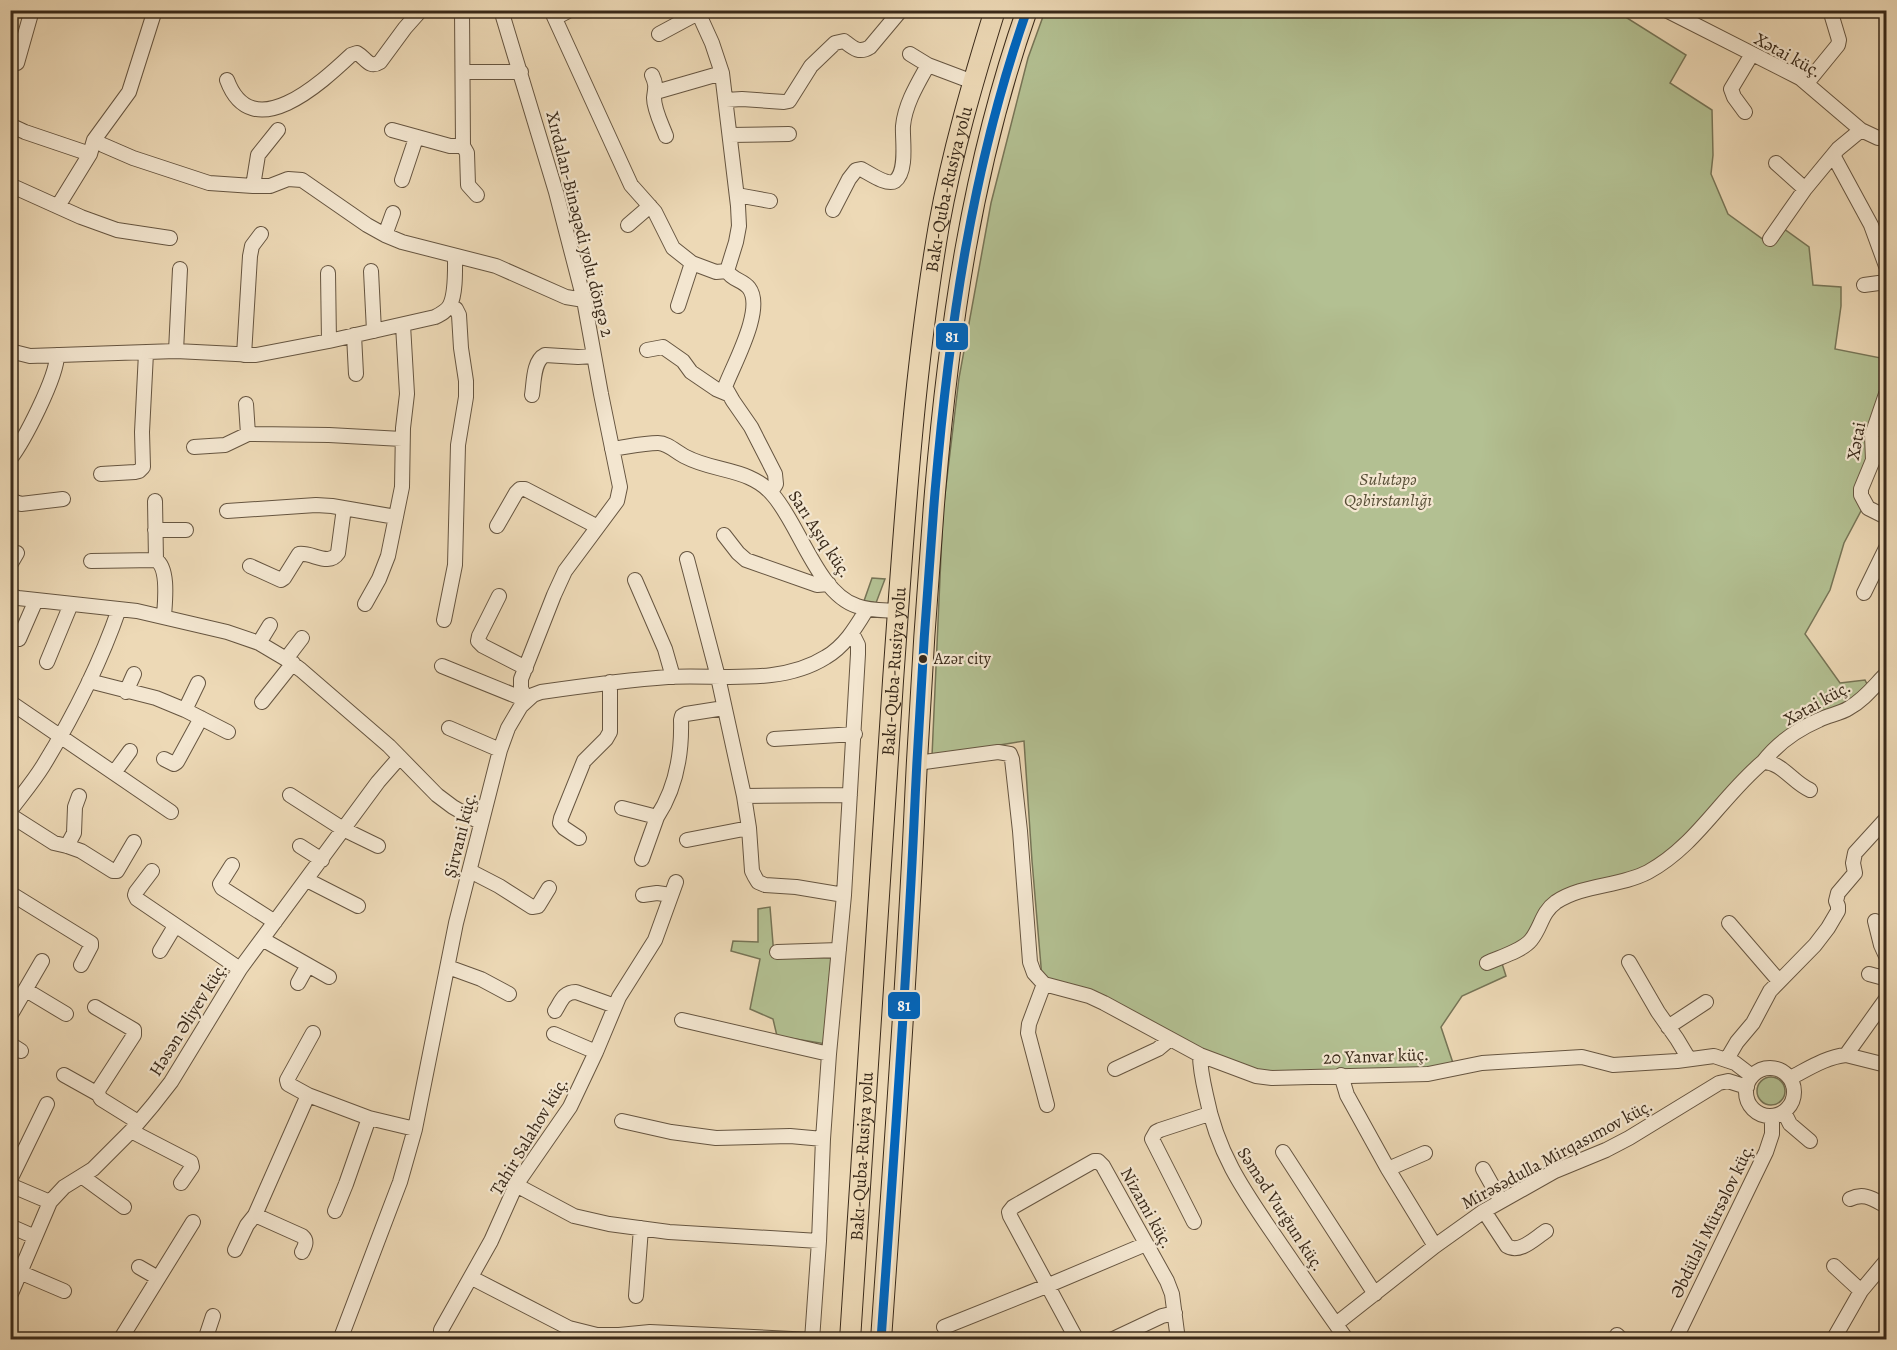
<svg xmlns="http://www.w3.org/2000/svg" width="1897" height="1350" font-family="Alegreya,serif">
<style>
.green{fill:#b3c092;stroke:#767456;stroke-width:1.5}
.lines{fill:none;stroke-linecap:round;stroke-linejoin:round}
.minor-casing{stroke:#665540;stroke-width:16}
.highway-casing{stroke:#392919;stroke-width:22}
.minor{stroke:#f3e6d0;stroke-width:14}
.highway{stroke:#edd9b6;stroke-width:20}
.bus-1-casing{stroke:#f3e6d0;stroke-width:14}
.bus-1{stroke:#0065bd;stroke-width:9}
.bus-dot{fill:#392919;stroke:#f3e6d0;stroke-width:2}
.labels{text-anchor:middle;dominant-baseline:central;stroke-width:4.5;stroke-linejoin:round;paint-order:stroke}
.bus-label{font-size:16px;fill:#392919;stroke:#f3e6d0;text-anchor:start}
.street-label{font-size:18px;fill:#392919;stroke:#f3e6d0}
.park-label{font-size:18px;font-style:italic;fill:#584f37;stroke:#f3e6d0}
.line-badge{stroke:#f3e6d0;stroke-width:2}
.badge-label{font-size:16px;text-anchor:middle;font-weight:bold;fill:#fff}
</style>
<rect width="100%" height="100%" fill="#edd9b6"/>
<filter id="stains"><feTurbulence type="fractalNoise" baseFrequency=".00333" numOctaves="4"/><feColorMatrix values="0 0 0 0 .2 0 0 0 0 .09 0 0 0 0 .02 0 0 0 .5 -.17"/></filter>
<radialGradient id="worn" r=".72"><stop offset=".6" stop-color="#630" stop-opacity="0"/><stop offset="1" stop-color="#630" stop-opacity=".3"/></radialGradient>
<path class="green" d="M1045,11H1616L1686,55L1670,83L1712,110L1713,155L1711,174L1728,214L1764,240L1784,229L1809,247L1813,285L1841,287V306L1835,349L1886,359V385L1868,435L1870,455L1862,509L1844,543L1830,590L1805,634L1840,683L1865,680L1869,688L1770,752L1671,850L1639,873L1569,890L1528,938L1499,954L1506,976L1462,996L1441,1027L1453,1063L1427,1071L1269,1075L1230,1062L1042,978L1032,861L1024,741L932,756L943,511L959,378L991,203L1028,58Z
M872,578L885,579L876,603L864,601Z
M770,907L774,956L832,958L826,1044L777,1036L773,1019L750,1009L760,959L731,951L733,941L758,942V909Z
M1757 1091a14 14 0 1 1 28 0a14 14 0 1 1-28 0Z"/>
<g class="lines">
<g class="minor-casing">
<path id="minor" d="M501,10L556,192L584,300L601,394L620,487L617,501L565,571L554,595L521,679V688L526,700
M551,10L631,185L655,212L673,248L692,263L716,272L727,271
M697,10L712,43L722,73L738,206L739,226L736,242L727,271
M1666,10L1800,78L1861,130L1878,138H1886
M555,18L570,10
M659,34L698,13
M910,54L928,65L973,82
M17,63L32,10
M463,72H521
M652,75C657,86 655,88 654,98C654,110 662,125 666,136
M227,80C252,147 321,83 351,55L357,53C366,58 369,69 380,62L405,28L421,10
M1807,83L1838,45L1839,40L1830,10
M656,92L722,73
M726,100L742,99L784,102L789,101L811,66L835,43L844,41C853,48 859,54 870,47L901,10
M1745,112L1734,97L1731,89L1752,54
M10,125L25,132L90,154
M392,130L450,146H463L462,10
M730,135L789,134
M94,140L103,145L133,158L209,183L253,186H270L288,179L302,180L367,225L385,235L402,242L496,266L566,297L584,300
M463,146L467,153L468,185L477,195
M1833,155L1871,225L1886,266
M1776,163L1805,189
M402,180L416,138
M10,185L81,217L117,230L170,238
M253,186L258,155L278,130
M737,195L770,201
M58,206L90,154L94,140L129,92L155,10
M833,210L849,179L856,170L861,169C869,173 887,186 895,181C908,171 902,138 903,126C905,104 918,83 928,65
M628,225L650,206
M385,235L393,213
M1770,239L1805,189L1838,149L1861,130
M371,271L374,331
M727,271C732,280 743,280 749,288C765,309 733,365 725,387L733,401L751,427L775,474L776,484L771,492
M328,273L329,341
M1864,285L1886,282
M678,306L692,263
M354,335L356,374
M647,350L663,347L683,361L691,372L716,389L728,394
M10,351L30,356L176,351L256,355L329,341L435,317C441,314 447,311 450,305C456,293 455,269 455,256
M176,351L180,269
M244,355L250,256L252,246L261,234
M1886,394L1872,435L1873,460L1861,489V495L1868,508L1886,517
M532,395C534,383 533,361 545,355L578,357L594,356
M246,404L248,434
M194,447L225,445L248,434L329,435L402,439
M612,449C627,447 643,443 658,443C668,443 677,453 686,457C714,472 751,468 773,495C799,524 818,594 857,606C870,611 885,610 898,611
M10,459C24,441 57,377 57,355
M101,474L135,472L139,471L143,467L142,432L146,353
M10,500L21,504L63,499
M155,501L156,560
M227,511L316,505L332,506L396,517
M497,526L516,493L520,489H525L596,526
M155,530H186
M724,535L738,553L746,560L817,585L829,584
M687,559L718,677L744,796L749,828L752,871L755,877L758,882L765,885L796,887L844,895
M91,561L156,560C169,568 165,602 164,616
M10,565L17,553
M250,566L281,580L284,578L299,554C312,552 329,567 338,553L344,508
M635,580L665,649L673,677
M1864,593L1886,548
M10,595L18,598L137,611L227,632L259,643L286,659L301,670L389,746L437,795L453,807L481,823
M499,596L479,636L478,641L483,646L526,668
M365,604L379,579L388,556L402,487L403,428L407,394L403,325
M444,620L455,565L458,445L466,397V381L461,348L459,315L456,309L450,305
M19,639L36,600
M259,643L270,625
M286,659L302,638
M47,662L71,604
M442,666L526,700
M89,681L156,698L185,710L228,732
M126,692L134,674
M10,702L171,812
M262,702L293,663
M185,710L198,683
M449,728L500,750
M774,739L855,734
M164,759L174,764L177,762L201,718
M1763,762C1777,744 1798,729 1819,720C1828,715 1840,714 1849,708C1865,699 1874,686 1886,674
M917,763L998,752L1010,754L1012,759L1020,831L1030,962L1034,973L1044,984L1089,996L1104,1003L1200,1055L1256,1076L1272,1078L1428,1074L1482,1063L1582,1057L1613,1065L1677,1061L1714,1056L1735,1063L1752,1076
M114,773L130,751
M290,795L343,829L378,846
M744,796L850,795
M622,808L657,817C676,788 682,754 681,720L682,716L686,714L724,708
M10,811C21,796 33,782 43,766C73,717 100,664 119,609
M10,815L54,843L67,846L81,851L113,871H117L134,842
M579,838L564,828L560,823L561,818L584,761L606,739L610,732V682
M687,840L749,828
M67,846L74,833L75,807L79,796
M300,846L322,860
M642,859L657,817
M232,865L220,884L222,888L275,922
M152,871L136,892L135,895L137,899L240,969
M470,871L499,886L532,907L538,906L549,888
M307,880L358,906
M10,893L91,943V946L81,965
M643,895L657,893L671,895
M1875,921L1881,945L1886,956
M1729,923L1779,981
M262,939L329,977
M160,951L175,926
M777,952L839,950
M1629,962L1658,1012L1677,1039L1689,1059
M1487,963C1500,957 1522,951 1531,940C1542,926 1541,913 1556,902C1583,884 1619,887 1648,872C1696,846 1722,796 1763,762C1782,762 1793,783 1810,790
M448,967L481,979L509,994
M1869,974L1880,977L1886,974
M298,983L308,965
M1044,984L1029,1024L1028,1033L1047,1105
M26,990L66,1014
M95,1007L134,1030V1035L99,1089L98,1094L101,1099L138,1122
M555,1011C561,1002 563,992 576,992L615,1006
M10,1016L42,961
M682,1020L829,1054
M1668,1027L1706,1002
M554,1034L596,1052
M10,1044L21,1051
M1200,1055C1200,1068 1203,1082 1206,1095C1218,1157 1247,1195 1281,1245C1303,1277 1324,1308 1347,1340
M1846,1055L1886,999
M1727,1059L1737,1042L1753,1023L1770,991L1815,945L1828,928L1838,911V906L1836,901L1838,893L1855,873L1853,863L1855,853L1886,819
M1746 1092a24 24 0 1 1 48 0a24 24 0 1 1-48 0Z
M1115,1069L1158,1049L1170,1039
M64,1075L98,1094
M1341,1075L1347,1095L1388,1169L1435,1246
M1790,1078C1808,1069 1826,1057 1846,1055L1886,1065
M308,1095L288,1084L287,1080L313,1033
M1784,1112L1790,1124L1810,1141
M622,1121L671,1132L716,1138L790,1136L823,1139
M131,1131L191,1162L192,1167L181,1183
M1283,1152L1375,1294
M1388,1169L1425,1153
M1483,1169L1501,1201
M83,1177L124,1207
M10,1180L47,1104
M10,1185L50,1202
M516,1185L574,1216L609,1224L669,1232L819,1241
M1850,1199C1864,1192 1873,1199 1886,1206
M335,1211L346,1184L369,1118
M1484,1211L1507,1246C1520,1254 1535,1238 1546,1231
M255,1215L302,1236C308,1241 305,1246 302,1252
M1194,1222L1152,1139L1156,1132L1160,1130L1209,1114
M10,1226L35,1237
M235,1250L247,1225L255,1215L308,1095L369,1118L415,1129
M1834,1266L1861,1291
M139,1267L158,1278
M10,1268L64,1291
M472,1278L569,1328L597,1335H619L650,1332L812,1340
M10,1296L50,1202L64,1187L93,1169L131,1131L153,1105L171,1082L240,969L378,782L399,758
M636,1296L641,1228
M1336,1324L1435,1246L1484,1211L1555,1171L1606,1150L1629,1138L1719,1083L1728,1081L1747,1087
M944,1327L1049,1285L1146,1244
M1617,1335L1622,1340
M120,1340L193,1222
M205,1340L213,1316
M340,1340L400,1182L415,1129L456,923L500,750L508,728L521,706L533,695L541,692C583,686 626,680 668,677C720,674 780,686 826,657C845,646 856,627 867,609
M444,1340L441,1335V1330L491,1241L516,1185L570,1107L596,1052L619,997L655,940L676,882
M812,1340L819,1241L823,1139L829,1054L844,895L858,654V645L852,633
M1077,1340L1010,1216L1009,1212L1013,1207L1094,1161H1098L1103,1166L1167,1281L1172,1294L1178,1340
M1111,1340L1162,1316L1175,1313
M1675,1340L1766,1152L1772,1134V1116
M1833,1340L1861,1291L1886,1261"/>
</g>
<g class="highway-casing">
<g id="highway">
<path id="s1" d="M850,1340C864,1120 877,900 893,681C904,529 913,376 939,225C952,153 973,81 995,10"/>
<path d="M881,1340C893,1167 906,994 914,822C919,712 926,602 935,492C949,329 972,166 1027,10"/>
</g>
</g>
<use href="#minor" class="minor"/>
<use href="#highway" class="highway"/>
<g class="bus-1-casing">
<path id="bus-1" d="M881,1340C893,1167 906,994 914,822C919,712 926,602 935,492C949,329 972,166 1027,10"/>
</g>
<use href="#bus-1" class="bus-1"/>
</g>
<circle class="bus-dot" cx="923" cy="659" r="5"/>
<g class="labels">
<g class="bus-label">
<text x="934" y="659">Azər city</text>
</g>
<g class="street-label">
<text transform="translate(1788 55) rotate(29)">Xətai küç.</text>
<text stroke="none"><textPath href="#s1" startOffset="1156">Bakı-Quba-Rusiya yolu</textPath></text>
<text transform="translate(580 224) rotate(76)">Xırdalan-Binəqədi yolu döngə 2</text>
<text transform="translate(1856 441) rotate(-80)">Xətai</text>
<text transform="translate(820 534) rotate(57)">Sarı Aşıq küç.</text>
<text stroke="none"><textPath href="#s1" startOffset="670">Bakı-Quba-Rusiya yolu</textPath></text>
<text transform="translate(1817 703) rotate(-29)">Xətai küç.</text>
<text transform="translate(460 835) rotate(-76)">Şirvani küç.</text>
<text transform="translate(188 1019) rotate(-58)">Həsən Əliyev küç.</text>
<text transform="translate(1376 1056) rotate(-2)">20 Yanvar küç.</text>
<text transform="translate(529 1136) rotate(-59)">Tahir Salahov küç.</text>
<text transform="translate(1557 1154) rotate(-28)">Mirəsədulla Mirqasımov küç.</text>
<text stroke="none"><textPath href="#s1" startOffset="184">Bakı-Quba-Rusiya yolu</textPath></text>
<text transform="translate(1147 1208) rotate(61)">Nizami küç.</text>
<text transform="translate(1281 1209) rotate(57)">Səməd Vurğun küç.</text>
<text transform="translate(1712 1221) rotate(-64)">Əbdüləli Mürsəlov küç.</text>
</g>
<g class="park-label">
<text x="1388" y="479">Sulutəpə<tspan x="1388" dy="21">Qəbirstanlığı</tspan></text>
</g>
</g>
<g class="line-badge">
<rect x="935" y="322" width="34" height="29" rx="6" fill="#0065bd"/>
<rect x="887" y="991" width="34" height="29" rx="6" fill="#0065bd"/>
</g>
<g class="badge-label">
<text x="952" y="342">81</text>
<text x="904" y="1011">81</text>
</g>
<rect width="1897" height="1350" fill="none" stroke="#edd9b6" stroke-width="36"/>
<rect x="12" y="12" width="1873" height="1326" fill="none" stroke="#392919" stroke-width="3"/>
<rect x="18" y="18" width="1861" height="1314" fill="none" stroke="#392919" stroke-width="1.5"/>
<rect width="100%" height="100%" filter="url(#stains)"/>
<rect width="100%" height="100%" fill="url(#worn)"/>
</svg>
